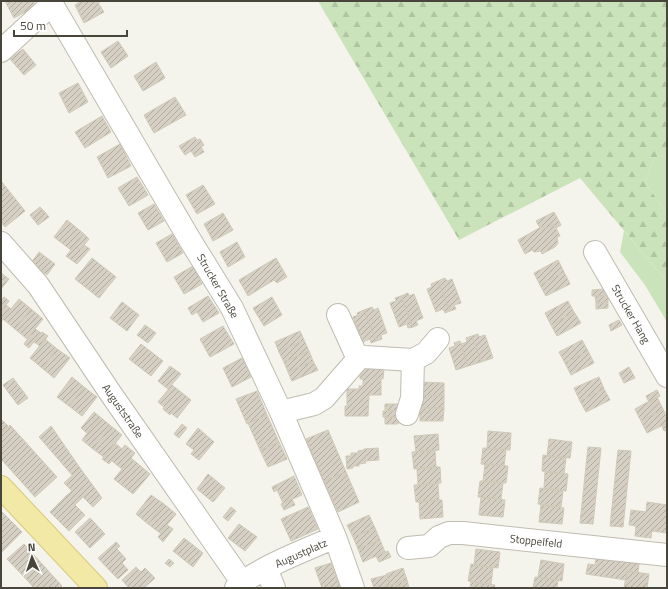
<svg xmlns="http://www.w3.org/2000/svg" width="668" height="589" font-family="'Titillium Web',sans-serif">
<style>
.green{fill:#cae3ba}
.forest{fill:url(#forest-firs)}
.building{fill:url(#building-hatch);stroke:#cfc9b7}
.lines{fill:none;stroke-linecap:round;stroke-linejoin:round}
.minor-casing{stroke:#bfbcb0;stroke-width:24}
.major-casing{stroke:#d7ca78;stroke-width:24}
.minor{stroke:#fff;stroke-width:22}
.major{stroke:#f3e9a7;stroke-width:22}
.labels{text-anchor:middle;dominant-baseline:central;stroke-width:4;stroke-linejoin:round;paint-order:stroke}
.street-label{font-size:11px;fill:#48453a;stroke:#fff}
</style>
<defs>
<pattern id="forest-firs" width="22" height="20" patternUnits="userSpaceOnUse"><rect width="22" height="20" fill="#cae3ba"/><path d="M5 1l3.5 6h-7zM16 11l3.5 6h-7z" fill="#afc4a1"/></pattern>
<pattern id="building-hatch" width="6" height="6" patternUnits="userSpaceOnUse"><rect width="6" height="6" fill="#d5d0c3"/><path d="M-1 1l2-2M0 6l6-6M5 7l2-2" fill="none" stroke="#afab9f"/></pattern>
</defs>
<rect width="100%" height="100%" fill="#f4f3ec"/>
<path class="green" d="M667,154V214L645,182L654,158Z
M624,231L667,282V322L645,285L620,252Z"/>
<path class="forest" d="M318,1H667V154L654,158L645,182L667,214V282L580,178L459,240Z"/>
<path class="building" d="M5,1H33L36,6L14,18Z
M81,1H102L98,3L104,12L84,23L75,5Z
M118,41L128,56L111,68L101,52Z
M23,49L36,65L24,75L10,59Z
M156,62L165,78L143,91L134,76Z
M78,83L88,102L69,113L59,93Z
M175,97L186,115L154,133L144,115Z
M102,116L111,132L85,148L75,132Z
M195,137L197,140L200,139L204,145L201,147L204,152L195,157L191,151L185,155L179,146Z
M120,144L131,166L108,178L97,157Z
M137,177L148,195L129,206L118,188Z
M1,181L25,211L5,227L1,222Z
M203,185L215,204L197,214L186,195Z
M154,204L164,221L148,230L138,213Z
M40,207L44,211L34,220L30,215Z
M44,211L49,217L38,225L34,220Z
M554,212L561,225L556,228L554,224L545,229L543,226L540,228L536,221Z
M223,213L233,230L213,241L204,224Z
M67,220L84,234L71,250L54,237Z
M554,224L560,236L557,237L558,243L555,247L542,254L541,251L534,252L532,250L525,254L518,240L543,226L545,229Z
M84,234L89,239L80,250L75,245Z
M172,234L183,253L167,262L156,243Z
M237,242L245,257L228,267L220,252Z
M75,245L80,250L84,245L90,249L77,264L66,256Z
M39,252L55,264L47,275L31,263Z
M92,258L116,277L99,298L75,279Z
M276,258L287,277L277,283L274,280L248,296L239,280Z
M558,260L564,272L540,285L534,273Z
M193,266L202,284L184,294L174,277Z
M564,272L570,284L546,296L540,285Z
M1,273L9,279L1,289Z
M445,278L447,281L452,279L461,303L454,305L456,309L450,311L438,281Z
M438,281L450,311L445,313L443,309L436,312L427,289L432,287L431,284Z
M604,289L605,296H592V290Z
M408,293L409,296L414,294L423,318L416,321L418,325L413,327L401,296Z
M608,295V302L596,303L595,296Z
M208,296L219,313L203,322L197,312L192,315L188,308Z
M401,296L413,327L408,328L407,324L399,327L390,303L396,301L395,298Z
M4,297L9,301L1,311V300Z
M272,297L282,315L264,326L253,308Z
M19,299L31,309L15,329L3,319Z
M568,301L574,312L551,325L545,313Z
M122,302L139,315L127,331L110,318Z
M608,302V308L596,309V303Z
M6,305L11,309L1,322V311Z
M372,307L374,310L378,308L387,333L381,335L382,339L376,341L364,310Z
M31,309L43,319L27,339L15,329Z
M364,310L376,341L371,343L370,339L363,342L353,317L358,315L357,313Z
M574,312L581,323L557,336L551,325Z
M619,320L622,325L611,331L609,325Z
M145,325L156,333L148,343L137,335Z
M223,326L234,344L210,357L200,339Z
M35,329L41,333L29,348L24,344Z
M300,331L304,340L279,352L275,342Z
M42,332L48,336L40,346L34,342Z
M478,334L479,337L485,335L493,358L481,362L472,336Z
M472,336L481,362L468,366L461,344L467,342L466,338Z
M45,339L57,349L42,368L30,358Z
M304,340L309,351L284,362L279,352Z
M582,340L588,351L565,363L559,352Z
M460,341L468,366L456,370L449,348L455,346L454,343Z
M141,344L163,361L151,376L129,359Z
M57,349L70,358L54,378L42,368Z
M309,351L313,361L288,372L284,362Z
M588,351L594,363L571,375L565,363Z
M242,358L251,377L232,387L223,368Z
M313,361L318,370L292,381L288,372Z
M170,366L181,374L168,389L158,381Z
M629,367L635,378L624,383L619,373Z
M360,368H384L383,379H381V395H369L368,416H345V406H347V389H359V386H363V379H360Z
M72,377L84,387L69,406L57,397Z
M599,377L604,389L580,401L574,388Z
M13,378L28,398L18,405L3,385Z
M421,382L444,383V396L417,395Z
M172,385L191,400L177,418L171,413L170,415L163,409L164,407L158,402Z
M84,387L97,397L82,416L69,406Z
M604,389L610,400L586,412L580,401Z
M657,390L660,396L649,402L646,396Z
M257,391L267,415L247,424L236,399Z
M417,395L444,396V408H420Z
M657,397L663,409L641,421L635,409Z
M385,404H399V411L385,410Z
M417,408H444L443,421H420V415H417Z
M663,409L667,417V423L647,433L641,421Z
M383,411H397V417H383Z
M94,412L100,417L87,433L81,428Z
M267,415L279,442L260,450L248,423Z
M100,417L111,426L93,449L82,440Z
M385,417L399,418L398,424H385Z
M1,419L8,426L1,433Z
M667,423V430L664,431L662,426Z
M182,424L187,428L179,438L174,434Z
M10,425L57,477L35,497L1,459V433Z
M51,426L80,468L72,475L39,437Z
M111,426L122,435L104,457L93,449Z
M198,428L214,442L199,460L191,454L194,450L186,444Z
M328,430L346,472L324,481L306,439Z
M488,431L511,433L510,450L487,448Z
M438,434L439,450L416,452L414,436Z
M549,439L572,442L570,458L547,456Z
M279,442L287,459L268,467L260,450Z
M115,443L122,449L109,464L102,459Z
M125,445L135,453L122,469L112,461Z
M588,447L601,448L593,524L580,523Z
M378,448L379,460L365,461L366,463L359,464V466H353V468L347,469L346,456H351V453H358V451L364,450V449Z
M483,448L506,450L504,466L481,464Z
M435,450L436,467L414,469L412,452Z
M618,450L631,451L623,527L610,526Z
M543,455L566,458L564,474L542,471Z
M131,458L150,474L133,494L114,479Z
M485,464L508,466L506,483L483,481Z
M436,467H440L441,483L418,485L417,469Z
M80,468L102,498L93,507L83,497L75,505L66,496L72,491L64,483Z
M346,472L359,502L338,512L324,481Z
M545,472L568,474L566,491L544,488Z
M208,474L225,488L213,502L197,489Z
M294,476L302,495L283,503L277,490L274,492L272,487Z
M480,481L503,483L501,499L478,497Z
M438,484L439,500L416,502L414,485Z
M540,488L563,491L561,507L538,504Z
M151,495L164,504L148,524L136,514Z
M66,496L85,515L69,531L50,512Z
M481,497L505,500L503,517L479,515Z
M292,499L295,505L284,510L281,504Z
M439,500H442L443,517L420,519L419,502Z
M647,502L667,505V533L652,531L651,538L635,536L636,526L629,525L631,510L646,512Z
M164,504L176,514L160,533L148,524Z
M541,505L564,508L562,524L539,522Z
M231,507L236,511L228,521L223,517Z
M308,507L318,529L291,541L281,519Z
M1,511L22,532L1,553Z
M369,515L375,528L353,537L347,525Z
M90,518L105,534L90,548L75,532Z
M239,524L257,537L245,551L228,538Z
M167,525L173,529L163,542L158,537Z
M375,528L380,540L358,549L353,537Z
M184,538L203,553L193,567L173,551Z
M380,540L385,552L363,562L358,549Z
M116,542L120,546L117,549L126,559L112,573L98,558Z
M24,544L43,565L27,580L7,559Z
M476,549L500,552L498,568L474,565Z
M388,551L391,557L379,562L376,556Z
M596,557L639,564L638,572L627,571L626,580L586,574L588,564L595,565Z
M169,559L174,563L170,567L165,563Z
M541,560L564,564L562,581L538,577Z
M122,563L128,570L118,579L112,573Z
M331,563L340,588H322L315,568Z
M471,564L493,568L491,584L468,581Z
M43,565L62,586L59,588H34L27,580Z
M136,567L141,572L145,568L155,578L144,588H129L122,580Z
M403,568L407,580L390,585L386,574Z
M627,571L649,574L647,588H624Z
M387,575L390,585L382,588H374L371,579Z
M535,577L558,580L557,588H533Z
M407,580L409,588H398L396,584Z
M471,582L495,585L494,588H470Z
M396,584L398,588H382L390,585Z"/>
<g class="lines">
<g class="minor-casing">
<path id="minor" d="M50,1L190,240L232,308L281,412L335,537L353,588
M1,51L52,4
M1,243L38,285L111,394L242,582
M595,252L667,376
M338,315L358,359
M281,412L314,404L324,398L358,359L364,357L413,360L426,353L438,339
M407,414L412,398L413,360
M408,548L429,546L439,537L449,533H463L667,555
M266,568L274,588
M236,588C261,566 304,551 335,537"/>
</g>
<g class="major-casing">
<path id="major" d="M1,487L96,588"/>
</g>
<use href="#minor" class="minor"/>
<use href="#major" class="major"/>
</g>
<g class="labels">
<g class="street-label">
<text transform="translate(218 286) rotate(60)">Strucker Straße</text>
<text transform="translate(631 314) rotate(60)">Strucker Hang</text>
<text transform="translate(123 411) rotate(55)">Auguststraße</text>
<text transform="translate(536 541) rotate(6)">Stoppelfeld</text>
<text transform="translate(301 553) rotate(-24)">Augustplatz</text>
</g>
</g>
<rect width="668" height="589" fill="none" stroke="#48453a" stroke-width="4"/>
<g transform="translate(32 557) rotate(357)" stroke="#ffffff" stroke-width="3" paint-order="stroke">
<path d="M0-3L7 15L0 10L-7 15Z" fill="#48453a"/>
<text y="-6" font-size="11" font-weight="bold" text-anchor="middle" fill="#48453a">N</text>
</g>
<path d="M14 30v6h113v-6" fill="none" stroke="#48453a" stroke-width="2"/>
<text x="20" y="30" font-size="12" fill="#48453a" stroke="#ffffff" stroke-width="3" paint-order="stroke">50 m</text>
</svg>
